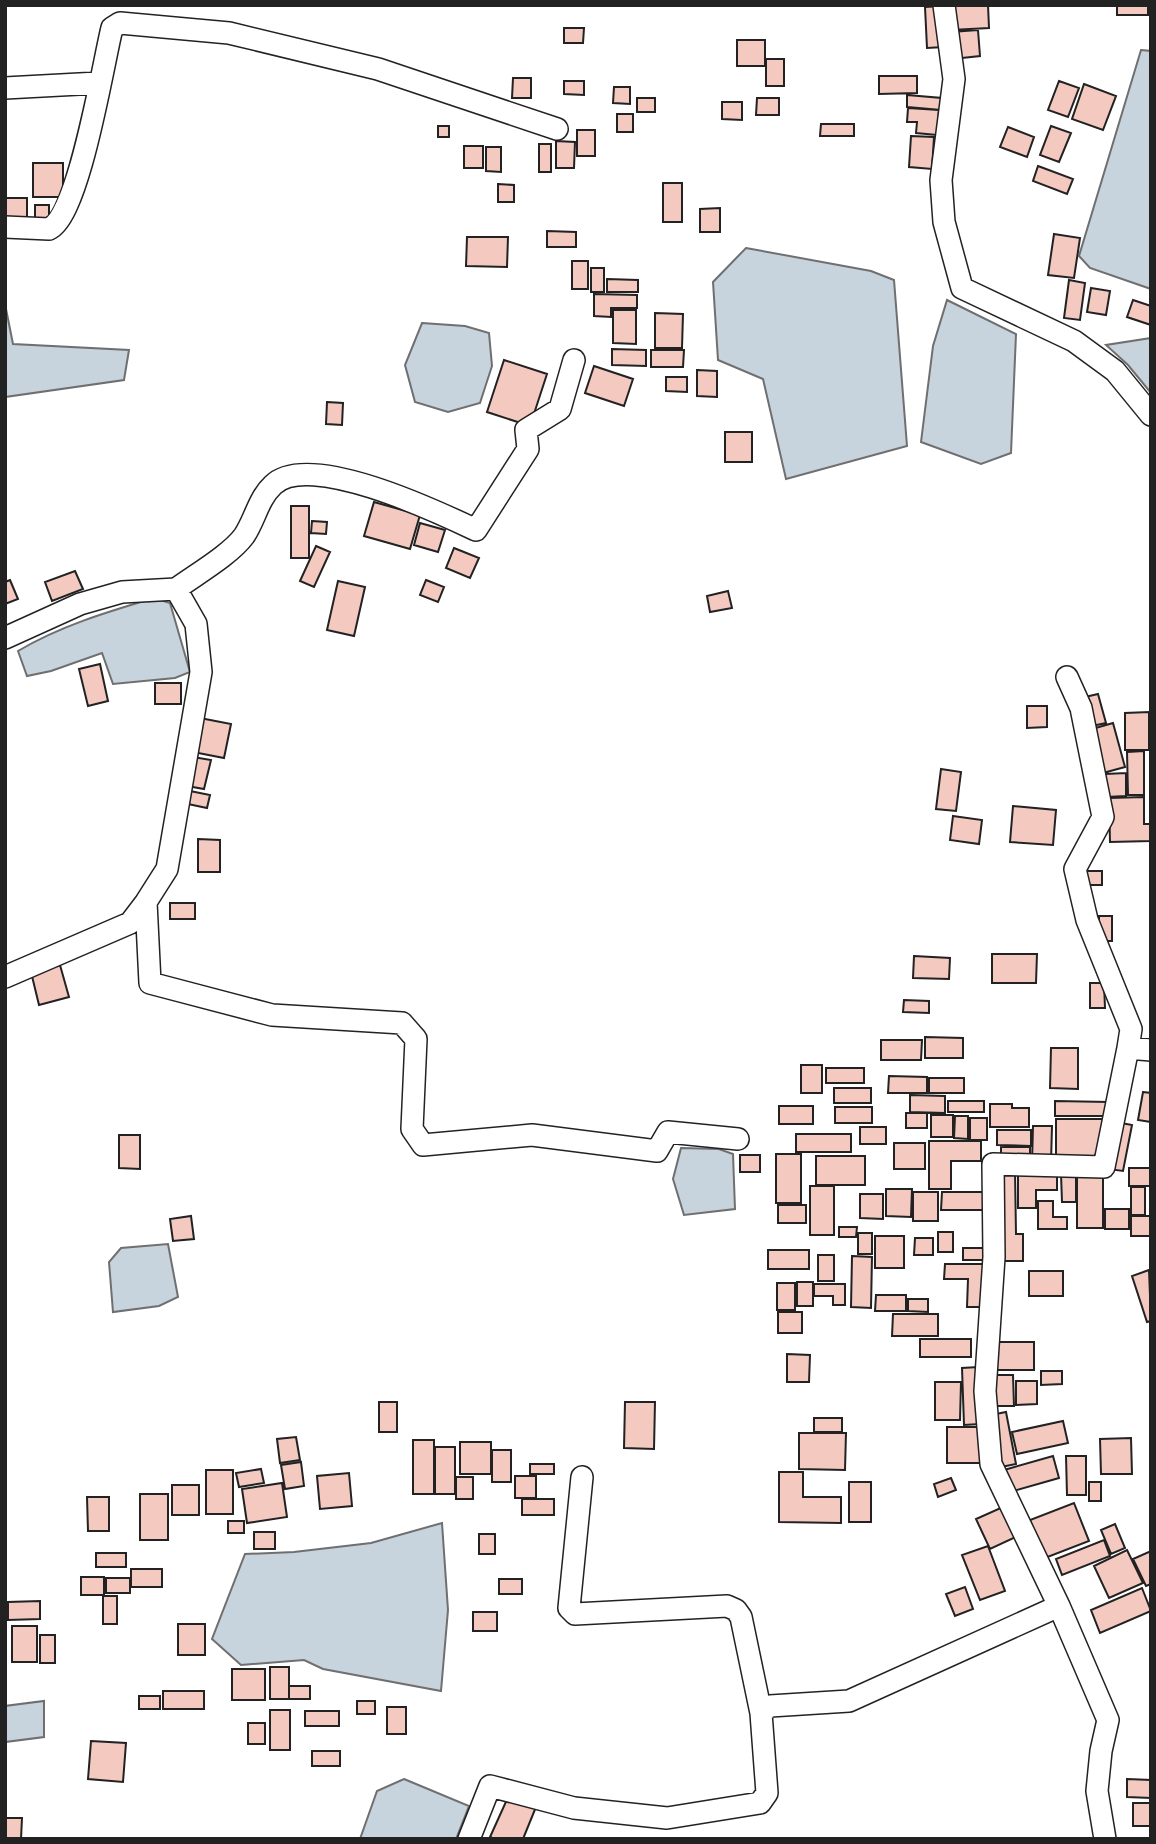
<svg xmlns="http://www.w3.org/2000/svg" width="1156" height="1844" font-family="'Golos Text',sans-serif">
<style>
.water{fill:#c7d3dd;stroke:#6f6f6f;stroke-width:2}
.building{fill:#f3c9c0;stroke:#222;stroke-width:2}
.lines{fill:none;stroke-linecap:round;stroke-linejoin:round}
.minor-casing{stroke:#222;stroke-width:24}
.minor{stroke:#fff;stroke-width:21}
</style>
<rect width="100%" height="100%" fill="#fff"/>
<path class="water" d="M1141,50L1151,51V289L1090,268L1079,256Z
M746,248L871,271L894,280L907,446L786,479L763,379L718,360L713,282Z
M947,300L1016,334L1011,453L981,464L921,442L933,346Z
M5,304L13,344L129,350L124,380L5,397Z
M422,323L465,326L489,333L492,366L480,403L448,412L415,402L405,365Z
M1151,338V393L1128,365L1106,345Z
M154,598L170,603L190,672L175,678L113,684L102,653L51,671L27,676L18,651C60,626 107,612 154,598Z
M681,1148L719,1149L733,1154L735,1209L684,1215L673,1179Z
M168,1244L178,1297L159,1306L113,1312L109,1262L121,1248Z
M442,1523L448,1610L441,1691L323,1669L304,1660L241,1665L212,1639L245,1554L294,1552L371,1543Z
M44,1701V1737L5,1742V1706Z
M404,1779L469,1806L456,1839H360L377,1791Z"/>
<path class="building" d="M949,5H988L989,28L951,30Z
M1117,5H1148V15H1117Z
M942,6L944,47L927,48L925,7Z
M564,28H584L583,43H564Z
M978,30L980,56L953,59L951,32Z
M737,40H765V66H737Z
M766,59H784V86H766Z
M879,76H917V93L879,94Z
M513,78H531V98H512Z
M564,81H584V95L564,94Z
M1059,81L1079,88L1068,117L1048,110Z
M1084,84L1116,96L1103,130L1072,119Z
M614,87H630V104L613,103Z
M907,95L942,98L941,110L907,107Z
M637,98H655V112H637Z
M757,98H779V115H756Z
M722,102H742V120L722,119Z
M908,108L939,110L937,135L916,133L917,122H907Z
M617,114H633V132H617Z
M821,124H854V136H820Z
M438,126H449V137H438Z
M1051,126L1071,133L1059,162L1040,155Z
M1008,127L1034,137L1027,157L1000,147Z
M577,130H595V156H577Z
M911,136L934,137L932,169L909,167Z
M556,141L575,142L574,168H556Z
M539,144H551V172H539Z
M464,146H483V168H464Z
M486,147H501V172L486,171Z
M33,163H63V197H33Z
M1038,166L1073,179L1067,194L1033,181Z
M663,183H682V222H663Z
M498,184L514,185V202H498Z
M5,198H27V218H5Z
M35,205H49V219H35Z
M720,208V232H700V209Z
M547,231L576,232V247H547Z
M1054,234L1080,238L1074,278L1048,275Z
M467,237H508L507,267L466,266Z
M572,261H588V289H572Z
M591,268H604V292H591Z
M607,279L638,280V292H607Z
M1069,280L1085,283L1080,320L1064,318Z
M1091,288L1110,291L1106,315L1087,312Z
M594,294L637,295V308H611V317L594,316Z
M1133,300L1151,306V325L1127,317Z
M613,310H636V344L613,343Z
M655,313L683,314L682,348H655Z
M612,349L646,350V366L612,365Z
M651,350H684L683,367H651Z
M504,360L547,374L530,426L487,412Z
M594,366L633,379L624,406L585,393Z
M697,370L717,371V397L697,396Z
M666,377H687V392L666,391Z
M327,402L343,403L342,425L326,424Z
M725,432H752V462H725Z
M374,502L420,515L410,549L364,536Z
M291,506H309V558H291Z
M312,521L327,522L326,534L311,533Z
M420,523L445,530L438,552L414,545Z
M316,546L330,552L314,587L300,581Z
M454,548L479,558L470,578L446,568Z
M75,571L83,589L52,601L45,582Z
M10,580L18,599L5,604V582Z
M426,580L444,587L438,602L420,595Z
M338,581L365,587L354,636L327,630Z
M728,591L732,608L710,612L707,596Z
M100,664L108,701L88,706L79,669Z
M155,683H181V704H155Z
M1098,694L1106,723L1092,726L1085,697Z
M1027,706H1047V727L1027,728Z
M1149,712V750H1125V713Z
M200,718L231,724L224,758L193,752Z
M1113,723L1125,767L1103,773L1092,729Z
M1144,751V795H1128L1127,752Z
M193,757L211,760L204,789L187,786Z
M941,769L961,772L956,811L936,809Z
M1126,773V796L1106,797L1105,774Z
M185,790L210,795L207,808L183,803Z
M1144,797V824H1151V841L1110,842L1109,798Z
M1013,806L1056,810L1053,845L1010,842Z
M953,816L982,820L979,844L950,840Z
M198,839L220,840V872H198Z
M1081,871H1102V885H1081Z
M170,903H195V919H170Z
M1099,916H1112V941H1099Z
M992,954H1037L1036,983H992Z
M914,956L950,958L949,979L913,978Z
M60,965L69,997L39,1005L31,972Z
M1090,983H1104L1105,1008H1090Z
M904,1000L929,1001V1013L903,1012Z
M925,1037L963,1038V1058H925Z
M881,1040H922L921,1060H881Z
M1051,1048H1078V1089L1050,1088Z
M801,1065H822V1093H801Z
M826,1068H864V1083H826Z
M889,1076L927,1077V1093H888Z
M929,1078H964V1093H929Z
M834,1088H871V1103H834Z
M1143,1092L1151,1093V1122L1138,1120Z
M910,1095L945,1096V1113L910,1112Z
M948,1101H984V1112H948Z
M1055,1101L1109,1102V1116H1055Z
M990,1104H1012V1108H1029V1127H990Z
M779,1106H813V1124H779Z
M835,1107H872V1123H835Z
M906,1113H927V1128H906Z
M931,1115H953V1137H931Z
M955,1116H968V1139L954,1138Z
M970,1118H987V1140H970Z
M1056,1119H1103V1162H1056Z
M1116,1122L1132,1125L1123,1171L1108,1169Z
M1033,1126H1052L1051,1163H1032Z
M860,1127H886V1144H860Z
M997,1130H1031V1146L997,1145Z
M796,1134H851V1152H796Z
M119,1135H140V1169L119,1168Z
M929,1141H981V1161H951V1189H929Z
M894,1143H925V1169H894Z
M1001,1147H1030V1163H1001Z
M776,1154H801V1203H776Z
M740,1155H760V1172H740Z
M816,1156H865V1185H816Z
M1129,1168H1151V1186H1129Z
M1000,1171H1015L1016,1234H1023V1261H1000Z
M1018,1172H1057V1190H1036V1208H1018Z
M1061,1174H1076V1202H1062Z
M1077,1174H1103V1228H1077Z
M810,1186H834V1235H810Z
M1131,1187H1145V1215H1131Z
M886,1189H912L911,1217L886,1216Z
M913,1192H938V1221H913Z
M942,1192H988V1210H941Z
M860,1194H883V1219L860,1218Z
M1038,1201H1053V1217H1067V1229H1038Z
M778,1205H806V1223H778Z
M1105,1209H1129V1229H1105Z
M191,1216L194,1239L173,1241L170,1219Z
M1131,1216H1151V1236H1131Z
M839,1227H857L856,1237H839Z
M938,1232H953V1252H938Z
M858,1233H872V1254H858Z
M875,1236H904V1268H875Z
M915,1238H933V1255H914Z
M963,1248H989V1260H963Z
M768,1250H809V1269H768Z
M818,1255H834V1281H818Z
M852,1256L872,1257L871,1308L851,1307Z
M945,1264H985L984,1307H967L968,1279H944Z
M1149,1270L1151,1321L1147,1322L1132,1276Z
M1029,1271H1063V1296H1029Z
M797,1282H813V1306H797Z
M777,1283H795V1310H777Z
M814,1284H845V1305H833V1296H814Z
M876,1295H906V1311H875Z
M908,1299H928V1312L908,1311Z
M778,1312H802V1333H778Z
M893,1314H938V1336H892Z
M920,1339H971V1357H920Z
M991,1342H1034V1370H991Z
M787,1354L810,1355L809,1382H787Z
M978,1367L980,1424L964,1425L962,1368Z
M1041,1371H1062V1384L1041,1385Z
M990,1375H1013L1014,1406H990Z
M1016,1381H1037V1404L1016,1405Z
M935,1382H961L960,1420H935Z
M379,1402H397V1432H379Z
M625,1402H655L654,1449L624,1448Z
M1006,1412L1016,1464L1001,1467L991,1415Z
M814,1418H842V1432H814Z
M1063,1421L1068,1443L1017,1454L1012,1432Z
M947,1427H981L980,1463H947Z
M799,1433H846L845,1470L799,1469Z
M296,1437L300,1460L280,1463L277,1439Z
M1131,1438L1132,1474H1101L1100,1439Z
M413,1440H434V1494H413Z
M460,1442H491V1474H460Z
M435,1447H455V1494H435Z
M492,1450H511V1482H492Z
M1053,1456L1059,1478L1010,1492L1004,1470Z
M1066,1456H1086V1495H1067Z
M301,1462L304,1486L285,1489L281,1465Z
M530,1464H554V1474H530Z
M261,1469L264,1483L239,1487L236,1473Z
M206,1470H233V1514H206Z
M779,1472H803V1497H841V1523L779,1522Z
M349,1473L352,1506L320,1509L317,1476Z
M515,1476H536V1498H515Z
M456,1477H473V1499H456Z
M951,1478L956,1490L938,1497L934,1484Z
M849,1482H871V1522H849Z
M1089,1482H1101V1501H1089Z
M282,1483L287,1517L247,1523L242,1489Z
M172,1485H199V1515H172Z
M140,1494H168V1540H140Z
M87,1497H109V1531H88Z
M522,1499H554V1515H522Z
M1074,1503L1089,1541L1045,1558L1030,1520Z
M1005,1506L1018,1536L990,1549L976,1519Z
M228,1521H244V1533H228Z
M1115,1524L1125,1548L1111,1554L1101,1530Z
M254,1532H275V1549H254Z
M479,1534H495V1554H479Z
M1104,1540L1110,1556L1062,1575L1056,1559Z
M988,1546L1005,1591L980,1600L962,1555Z
M1127,1550L1143,1583L1109,1598L1094,1566Z
M1151,1551V1584L1146,1586L1133,1559Z
M96,1553H126V1567H96Z
M131,1569H162V1587H131Z
M81,1577H104V1595H81Z
M106,1578H130V1593H106Z
M499,1579H522V1594H499Z
M965,1587L973,1609L955,1616L946,1594Z
M1142,1588L1151,1611L1100,1633L1091,1610Z
M103,1596H117V1624H103Z
M40,1601V1619L8,1620V1602Z
M473,1612H497V1631H473Z
M178,1624H205V1655H178Z
M12,1626H37V1662H12Z
M40,1635H55V1663H40Z
M270,1667H289V1699H270Z
M232,1669H265V1700H232Z
M289,1686H310V1699H289Z
M163,1691H204V1709H163Z
M139,1696H160V1709H139Z
M357,1701H375V1714H357Z
M387,1707H406V1734H387Z
M270,1710H290V1750H270Z
M305,1711H339V1726H305Z
M248,1723H265V1744H248Z
M91,1741L126,1743L123,1782L88,1779Z
M312,1751H340V1766H312Z
M1127,1779L1151,1780V1798L1127,1797Z
M509,1795L536,1807L523,1839H495L490,1837Z
M1133,1803H1151V1826H1133Z
M5,1818H22L21,1839H5Z"/>
<g class="lines">
<g class="minor-casing">
<path id="minor" d="M944,5L954,79L941,180L944,222L962,288L1074,341L1115,371L1151,415
M5,88L98,83
M5,227L49,229C79,216 103,64 112,28L120,23L229,33L378,69L557,129
M176,589C195,575 230,555 244,536C255,520 258,499 273,485C308,450 438,512 476,530L528,449L526,430L560,409L574,360
M5,638L80,604L122,592L176,589L196,624L201,672L167,869L146,902
M1067,677L1081,708L1103,817L1075,869L1087,920L1131,1029L1128,1048
M5,977L130,923L146,902L150,983L272,1015L402,1023L416,1039L412,1129L423,1145L532,1135L657,1151L668,1132L738,1139
M582,1477L569,1608L575,1614L727,1606L736,1610L741,1617L761,1713
M469,1839L490,1786L574,1808L667,1818L760,1803L767,1793L761,1713L770,1706L849,1701L1059,1606
M1105,1839L1097,1791L1101,1751L1108,1720L1059,1606L991,1464L985,1391L994,1257L993,1164L1104,1167L1128,1048L1151,1050"/>
</g>
<use href="#minor" class="minor"/>
</g>
<rect width="1156" height="1844" fill="none" stroke="#222222" stroke-width="14"/>
</svg>
